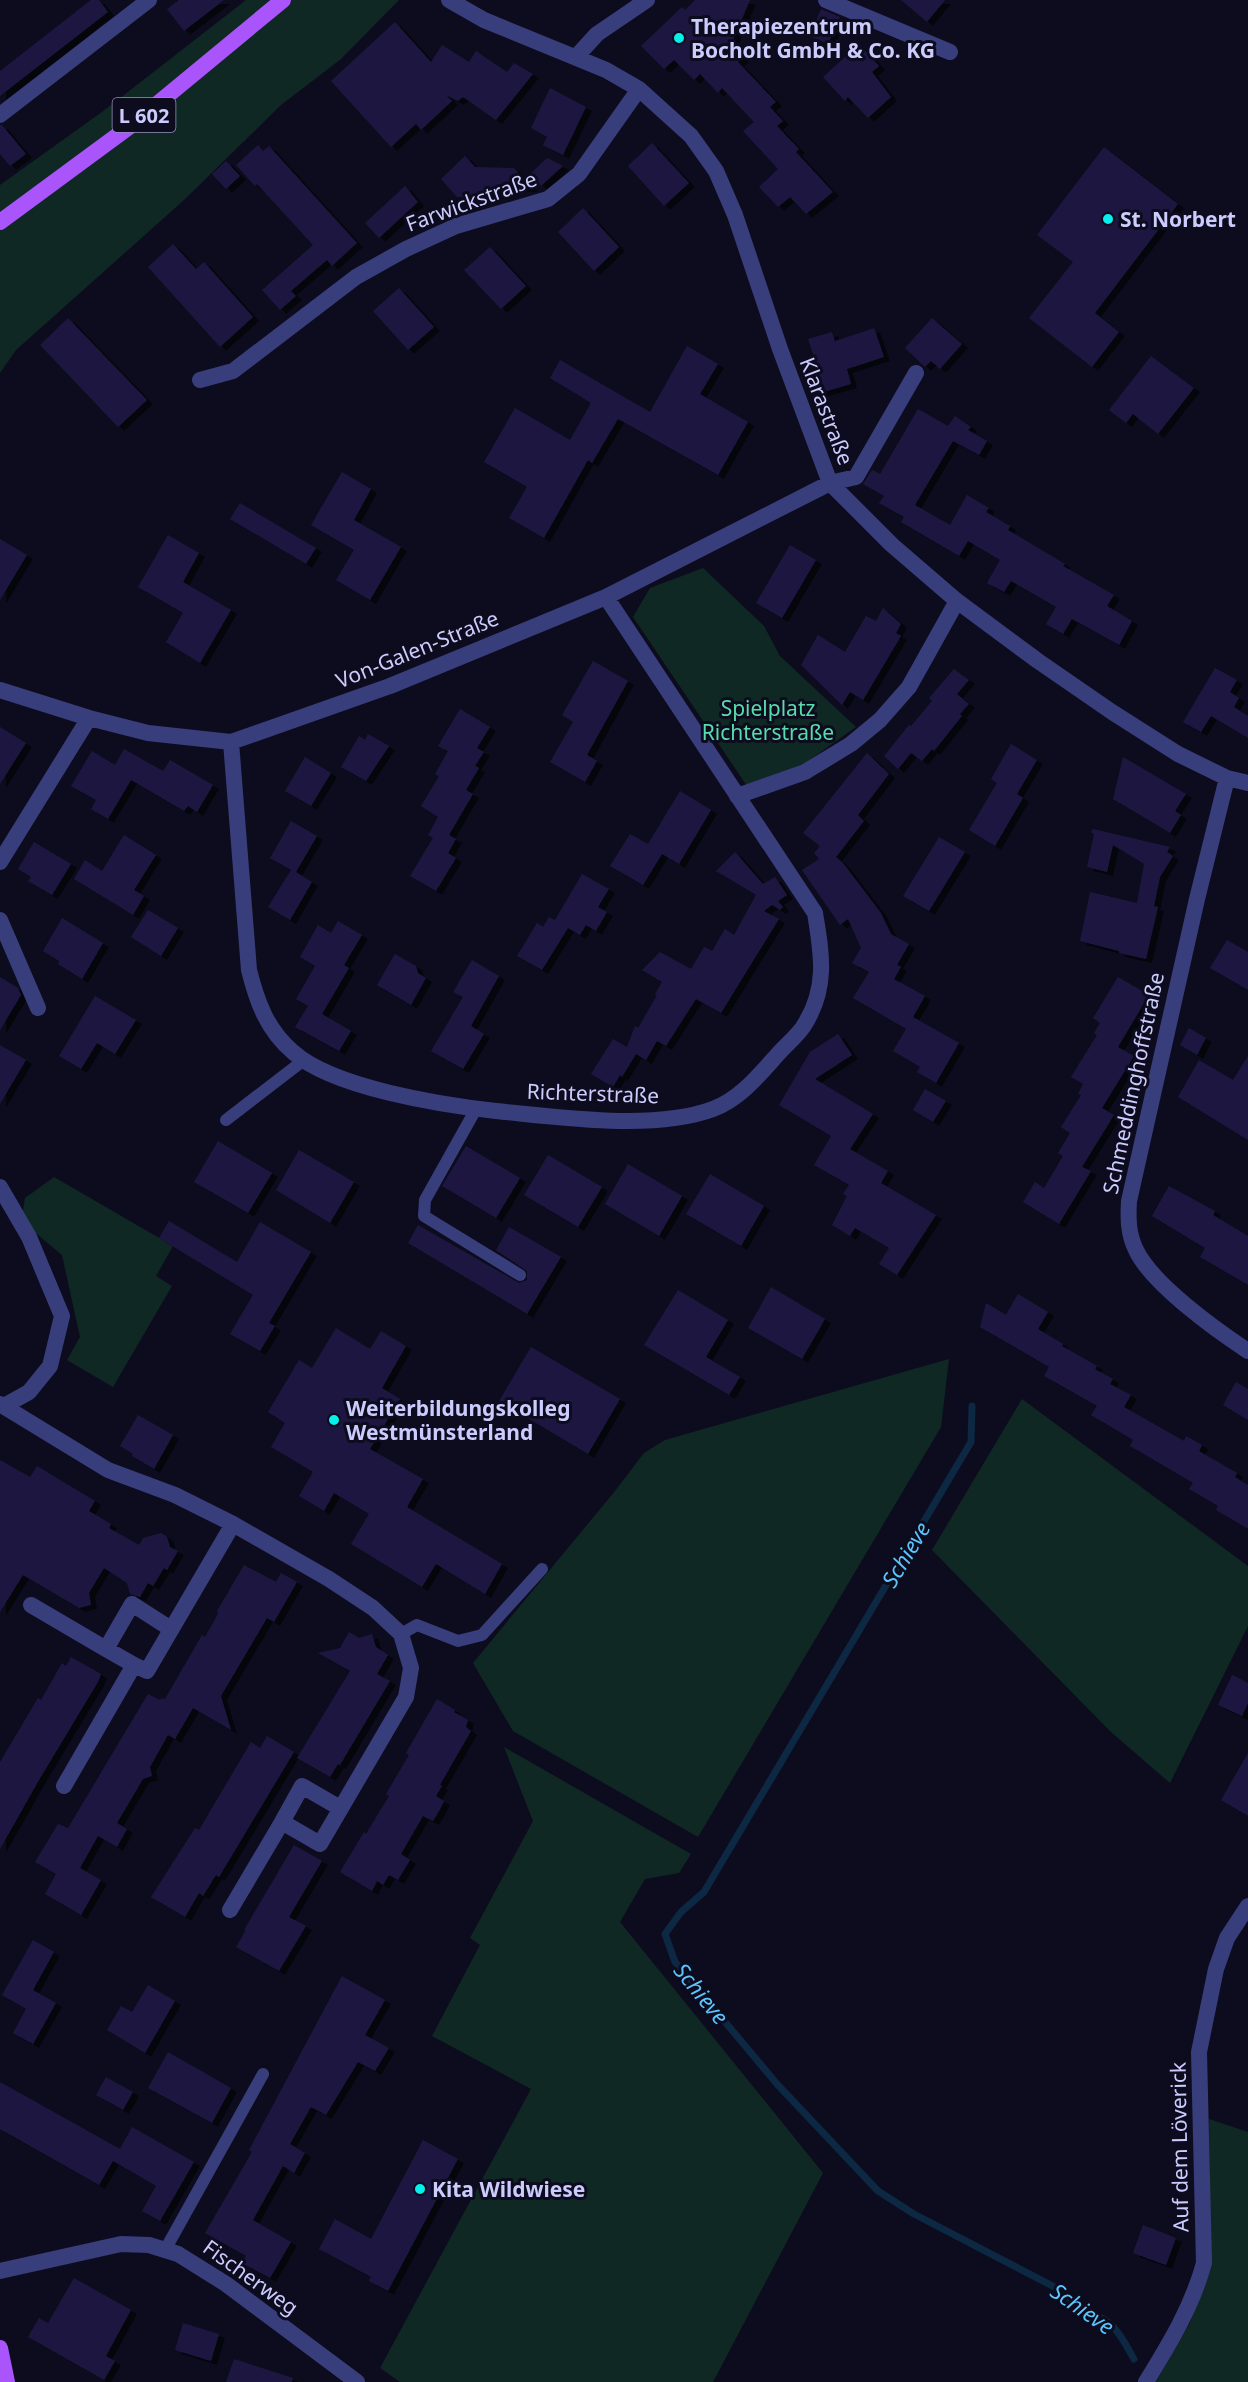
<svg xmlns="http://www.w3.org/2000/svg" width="1248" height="2382" font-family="'Noto Sans',sans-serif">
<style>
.green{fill:#102824}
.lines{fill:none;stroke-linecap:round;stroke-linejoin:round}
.stream{stroke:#0d2842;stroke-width:7}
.building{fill:#1c193f;filter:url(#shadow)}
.service{stroke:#383e7c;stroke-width:12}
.minor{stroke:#383e7c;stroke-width:16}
.primary{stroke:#aa54fc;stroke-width:16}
.poi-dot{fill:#05f0ec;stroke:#0d0c1e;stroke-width:2}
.labels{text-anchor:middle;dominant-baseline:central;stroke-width:6;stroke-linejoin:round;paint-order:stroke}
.shield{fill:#0d0c1e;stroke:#9292bb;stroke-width:1.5}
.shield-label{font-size:20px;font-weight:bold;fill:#cbcbfe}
.poi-label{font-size:21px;font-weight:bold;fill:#cbcbfe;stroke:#0d0c1e;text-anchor:start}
.street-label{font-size:21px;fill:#cbcbfe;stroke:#0d0c1e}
.park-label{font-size:21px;fill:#59dcac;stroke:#0d0c1e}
.water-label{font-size:22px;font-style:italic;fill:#5bc4fc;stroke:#0d0c1e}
</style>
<defs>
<filter id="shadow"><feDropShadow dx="6" dy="4" stdDeviation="0" flood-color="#0009"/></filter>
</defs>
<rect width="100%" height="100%" fill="#0d0c1e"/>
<path class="green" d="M246,0H399L341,59L281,105L184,200L16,350L0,373V185L106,109Z
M703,568L764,626L780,656L856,727L801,766L747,786L633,617L650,588Z
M54,1177L173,1246L156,1276L172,1286L113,1387L67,1360L80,1337L62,1255L26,1225L22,1216L25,1198Z
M949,1359L941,1427L698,1837L513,1731L473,1663L615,1491L644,1453L665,1440Z
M1022,1399L1248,1566V1626L1170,1783L1111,1732L932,1550Z
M504,1747L691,1854L679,1873L645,1879L620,1922L823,2173L713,2382H400L380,2368L531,2089L432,2036L480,1945L470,1938L533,1821Z
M1209,2119L1248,2132V2382H1156L1190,2323L1210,2269Z"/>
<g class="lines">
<path class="stream" d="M972,1406L971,1442L704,1892L681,1912L665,1934L675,1962L777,2084L878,2191L914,2214L1066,2293L1076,2309C1111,2316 1117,2329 1134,2359"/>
</g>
<path class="building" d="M91,0H99L108,12L0,96V71Z
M179,0H224L184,31L167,9Z
M695,0H750L731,45L743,58L738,62L776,102L770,107L783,121L777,126L799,149L796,152L833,192L806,214L790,197L778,207L759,187L778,169L743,131L754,122L722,88L718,93L700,74L694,80L674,60L664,69L641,46L682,7L685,10Z
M901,0H945L927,22Z
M821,9L840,17L828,44L810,36Z
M395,22L431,62L442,45L469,62L476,51L507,72L514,63L533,74L496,120L463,97L458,101L446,95L452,101L421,130L416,124L391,147L331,81Z
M859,44L879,66L872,72L891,97L868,118L848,97L845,101L823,77Z
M550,88L586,107L563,155L543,145L547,137L531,128Z
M0,125H2L26,154L10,166L0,154Z
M652,143L689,183L664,206L628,166Z
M258,145L263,151L269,146L357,243L332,266L327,260L291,291L296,296L280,310L262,290L313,245L257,184L255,186L236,165Z
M1104,147L1178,204L1095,313L1119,332L1092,367L1029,318L1073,262L1037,235Z
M465,156L475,167L514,168L532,188L505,187L492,199L457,197L441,179Z
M547,158L563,166L541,186L530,174Z
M226,161L240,176L226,189L212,174Z
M405,186L418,202L379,238L365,223Z
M583,208L619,247L594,271L558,232Z
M173,244L196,269L204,262L253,317L220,347L148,267Z
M490,247L526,286L501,309L464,270Z
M399,288L434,327L408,350L373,311Z
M68,318L147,400L118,427L40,345Z
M932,318L962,344L940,369L931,361L925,367L905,348Z
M874,328L884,357L847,369L851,384L817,394L809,374L819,371L808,339L832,332L835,341Z
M687,346L718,364L700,394L748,422L718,475L618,419L592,463L588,460L544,538L509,518L527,487L484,462L515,408L570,440L591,403L550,378L560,360L650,412Z
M1151,356L1194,388L1158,434L1133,414L1126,423L1109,410Z
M918,409L948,426L955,416L971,427L968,430L987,441L979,455L953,441L915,505L950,525L967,495L989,508L986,512L1010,526L1008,530L1065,564L1063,566L1114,595L1107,606L1132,621L1119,645L1072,619L1063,634L1046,624L1056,607L1011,581L1004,592L987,583L1000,560L968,541L959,556L901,522L904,517L879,503L884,496L863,484L872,470L880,474Z
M342,472L371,489L354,520L401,547L370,600L336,580L354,550L311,525Z
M240,503L316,548L306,564L230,519Z
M168,535L199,553L183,582L231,610L200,663L166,642L183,613L138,587Z
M0,539L27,555L0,600Z
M790,545L816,560L782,618L756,603Z
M883,608L901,624L896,633L901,636L863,700L850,692L842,705L801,665L818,635L845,652L866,616L876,621Z
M593,661L628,681L587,755L597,761L585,782L550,762L573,722L562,715Z
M1215,668L1237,680L1230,692L1239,698L1234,707L1248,716V738L1211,716L1201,732L1183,722Z
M954,669L969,680L957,694L969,704L960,714L962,716L934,751L932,749L922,761L911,753L898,769L884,756L909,725L911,726L932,701L929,698Z
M460,709L490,727L477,748L484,752L475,766L479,768L466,790L473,794L449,835L456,839L448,853L456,858L436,891L410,876L433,838L428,835L438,817L421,806L439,776L435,774L448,751L438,746Z
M0,727L26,743L0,784Z
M368,734L389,746L366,781L341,767L359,736L365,740Z
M1011,744L1037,760L1017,794L1023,798L995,846L969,830L997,783L991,779Z
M124,749L163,771L170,760L213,785L197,812L188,806L184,811L131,780L108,819L91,809L96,800L71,786L92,751L115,765Z
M867,753L889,774L858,815L864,821L836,857L843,863L881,913L891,934L909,944L897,965L901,967L894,979L925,996L913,1017L959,1043L936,1083L917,1072L920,1067L893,1051L906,1029L853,998L869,972L852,963L861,948L848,919L840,925L802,870L819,859L814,853L820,846L803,833Z
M305,757L331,773L311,806L285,791Z
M1123,757L1186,794L1175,811L1181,815L1170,833L1113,799Z
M680,791L711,810L679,864L662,854L643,885L610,866L630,834L648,844Z
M291,821L317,836L296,872L312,882L290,920L268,907L291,870L270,858Z
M1093,829L1170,847L1167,852L1173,856L1160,877L1154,906L1158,907L1146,959L1119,953V951L1080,941L1090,892L1137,903L1144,864L1113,845L1107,872L1087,867L1094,834L1091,832Z
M124,835L156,855L134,890L144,896L133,915L74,879L85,860L102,871Z
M939,837L965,852L929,911L903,896Z
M34,842L71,864L52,895L28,881L31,877L18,869Z
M735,852L763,884L775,877L787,895L778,901L783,907L780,910L772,905L764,911L779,919L721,1013L696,999L666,1046L657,1041L646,1060L636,1054L622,1077L620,1075L613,1087L591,1074L613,1039L627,1047L635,1026L638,1028L657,995L655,994L662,982L642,970L660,952L691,969L704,947L712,951L725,929L734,935L756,895L716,871Z
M582,874L609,889L598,907L607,912L596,931L586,925L580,935L568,928L542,970L517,956L537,923L543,927L549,917L555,920Z
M148,910L178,928L161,956L131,937Z
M62,918L103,943L82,979L58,964L59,961L43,951Z
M338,921L362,935L344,965L349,968L322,1014L351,1031L339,1051L295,1027L308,1006L296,999L315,966L300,957L318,925L331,933Z
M1227,940L1248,952V990L1210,968Z
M395,954L416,966L418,973L426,978L411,1005L377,985Z
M472,960L499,976L471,1026L484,1034L463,1069L431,1051L463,997L453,992Z
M0,977L18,988L21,995L0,1030Z
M1118,977L1149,995L1118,1047L1134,1056L1102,1108L1114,1115L1082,1167L1091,1171L1059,1224L1023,1202L1035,1182L1044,1188L1063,1156L1058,1153L1070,1133L1061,1127L1081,1095L1078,1094L1083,1084L1071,1077L1097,1035L1094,1033L1100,1023L1093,1018Z
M95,996L136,1020L115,1054L97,1043L81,1069L59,1056Z
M1189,1028L1206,1038L1197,1055L1180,1045Z
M838,1034L852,1055L815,1079L873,1114L850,1149L888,1171L881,1183L936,1215L897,1275L879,1264L889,1248L855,1228L850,1236L832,1225L847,1196L843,1194L849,1185L814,1165L831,1136L779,1105L810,1052Z
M0,1045L26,1060L0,1104Z
M1248,1056V1140L1178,1097L1199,1060L1233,1080Z
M925,1089L946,1101L933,1122L913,1110Z
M218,1141L272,1173L248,1213L194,1182Z
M466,1146L520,1178L496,1218L442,1186Z
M299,1150L354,1182L330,1223L276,1190Z
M548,1155L602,1187L578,1227L524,1195Z
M628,1164L682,1196L659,1236L605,1204Z
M710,1174L764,1206L741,1246L686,1214Z
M1169,1186L1215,1211L1213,1215L1248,1236V1285L1200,1257L1205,1248L1152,1216Z
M169,1221L237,1262L260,1222L311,1252L269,1323L275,1326L260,1351L230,1334L253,1295L159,1238Z
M418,1225L519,1283L527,1280V1271L496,1250L509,1227L561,1257L527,1314L408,1243Z
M771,1287L825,1319L802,1359L748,1328Z
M678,1290L728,1320L706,1357L740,1377L729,1395L644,1345Z
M1018,1294L1048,1312L1038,1329L1063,1344L1062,1346L1097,1366L1095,1369L1113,1379L1110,1384L1131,1395L1124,1407L1184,1441L1186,1436L1202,1445L1199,1451L1237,1473L1235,1477L1248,1485V1529L1216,1510L1218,1506L1189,1489L1193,1483L1130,1446L1133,1440L1091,1415L1097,1406L1044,1376L1049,1367L980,1327L986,1303L1006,1315Z
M336,1328L370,1349L381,1331L406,1346L382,1388L400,1399L370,1449L423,1479L407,1507L502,1564L485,1594L436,1564L422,1587L351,1544L369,1514L334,1493L324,1511L299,1496L313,1472L271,1447L285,1423L268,1412L299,1360L312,1368Z
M531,1347L620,1399L588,1454L499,1401Z
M1236,1382L1248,1389V1420L1223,1405Z
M138,1415L173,1435L154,1469L132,1456L133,1454L120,1446Z
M0,1460L30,1477L37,1466L95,1501L89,1511L111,1524L109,1528L139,1545L143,1538L161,1533L167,1537L170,1547L178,1551L167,1570L164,1568L153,1586L148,1583L140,1597L130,1594L127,1583L104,1568L89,1593L91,1605L79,1608L23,1575L0,1612Z
M244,1565L276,1582L281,1573L297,1582L274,1622L267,1618L221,1696L231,1730L193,1708L175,1739L168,1735L150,1767L152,1776L143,1779L117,1823L127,1829L117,1847L98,1836L80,1868L101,1880L81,1915L45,1894L56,1874L35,1862L58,1824L68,1828L148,1694L160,1700L162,1698L165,1699L202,1635L205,1637L218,1614L217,1611Z
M349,1632L359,1638L372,1634L376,1647L388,1655L377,1674L390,1681L340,1765L338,1764L330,1777L297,1758L350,1671L318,1653L340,1648Z
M71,1657L101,1674L98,1682L39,1780L0,1849V1762L38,1698L41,1700L62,1663L66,1666Z
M1232,1675L1248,1683V1703L1242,1716L1218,1705Z
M437,1699L455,1710L454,1712L468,1720L466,1727L471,1731L440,1785L442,1786L436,1796L444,1801L439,1811L433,1821L423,1816L401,1854L410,1860L398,1880L389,1875L383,1885L377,1881L372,1891L340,1872L364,1832L366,1834L389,1796L386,1794L409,1755L406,1753Z
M267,1736L294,1752L219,1877L216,1875L203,1896L199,1893L185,1917L151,1897L195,1828L199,1830L251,1742L260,1748Z
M1248,1753V1816L1221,1800Z
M294,1845L322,1861L289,1917L306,1926L279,1971L236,1947L246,1930H244Z
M33,1940L54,1952L33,1990L56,2003L33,2044L13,2033L26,2009L2,1995Z
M342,1976L385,2000L365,2035L389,2048L375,2071L358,2062L326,2115L311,2107L290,2144L305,2153L294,2173L283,2166L253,2220L291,2242L270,2278L242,2263L246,2256L205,2233L252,2152L249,2150Z
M148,1985L175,2001L145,2053L107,2030L121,2006L132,2012Z
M168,2052L231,2088L212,2123L148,2088Z
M106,2077L133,2092L123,2110L96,2095Z
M0,2082L120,2149L132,2127L194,2162L160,2221L142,2211L156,2186L113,2161L99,2185L0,2129Z
M423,2140L458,2159L388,2291L369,2281L371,2277L319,2249L335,2219L371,2239Z
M1143,2225L1176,2238L1166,2265L1133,2253Z
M74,2278L131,2310L106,2356L115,2361L104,2380L28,2337L39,2318L48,2323Z
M183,2323L219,2334L211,2361L175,2350Z
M234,2359L293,2378L292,2382H226Z"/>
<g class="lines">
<path class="service" d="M476,1109L425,1200L424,1216L520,1275
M226,1120L304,1060
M401,1634L417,1625L458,1641L482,1635L542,1569
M165,2250L263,2074"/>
<path class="minor" d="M449,0L484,20L606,70L639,89L691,136L716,171L735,215L780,349L830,483L892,545L957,601L1038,661L1112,712L1178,754L1227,778L1248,783
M826,0L950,52
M576,57L597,34L647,0
M0,115L149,0
M200,380L233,371L356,277L406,249L456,226L548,199L579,174L639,89
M0,690L89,718L148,733L231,742L390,686L606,597L830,483L856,477L916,373
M231,742L249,970C257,1002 267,1030 293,1052C333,1088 442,1105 496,1111C558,1117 654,1131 713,1109C740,1099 759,1075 778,1054C786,1045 796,1037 803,1027C828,989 822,955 815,913L606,597
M1227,778L1197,899L1129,1201C1128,1218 1128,1234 1136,1250C1152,1284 1216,1330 1248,1351
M737,796L805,772L851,744L880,720L909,687L957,601
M0,862L89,718
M0,920L38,1008
M0,1187L29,1237L62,1316L50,1366L29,1392L4,1406
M0,1404L108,1470L175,1495L233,1524L329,1579L373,1608L401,1634L411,1668L406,1697L320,1844L282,1822L302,1786L340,1808
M31,1605L106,1649
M134,1665L106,1649L132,1604L171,1629
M64,1786L134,1665L147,1671L233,1524
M230,1910L282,1822
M0,2271L121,2244L149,2245L178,2254L226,2284L357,2382
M1146,2382C1170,2343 1192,2307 1204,2263L1199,2052L1216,1969L1227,1938L1248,1906"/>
<path class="primary" d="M0,222L133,124L283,0
M0,2348L7,2382"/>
</g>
<g class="poi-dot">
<circle cx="679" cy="38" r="6"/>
<circle cx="1108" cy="219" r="6"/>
<circle cx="334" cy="1420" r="6"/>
<circle cx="420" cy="2189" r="6"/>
</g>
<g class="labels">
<rect class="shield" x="112.5" y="98" width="63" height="34" rx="4.5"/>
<g class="shield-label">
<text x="144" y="115">L 602</text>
</g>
<g class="poi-label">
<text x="691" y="26">Therapiezentrum<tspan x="691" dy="24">Bocholt GmbH &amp; Co. KG</tspan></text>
<text x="1120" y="219">St. Norbert</text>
<text x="346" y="1408">Weiterbildungskolleg<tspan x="346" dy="24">Westmünsterland</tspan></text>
<text x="432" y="2189">Kita Wildwiese</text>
</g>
<g class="street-label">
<text transform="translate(471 201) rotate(-20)">Farwickstraße</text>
<text transform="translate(827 411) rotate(69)">Klarastraße</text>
<text transform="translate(417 649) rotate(-22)">Von-Galen-Straße</text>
<text transform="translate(1133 1083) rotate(-78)">Schmeddinghoffstraße</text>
<text transform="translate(593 1093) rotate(2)">Richterstraße</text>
<text transform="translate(1179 2147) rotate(-91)">Auf dem Löverick</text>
<text transform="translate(251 2277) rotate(36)">Fischerweg</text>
</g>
<g class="park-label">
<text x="768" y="708">Spielplatz<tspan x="768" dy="24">Richterstraße</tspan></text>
</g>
<g class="water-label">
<text transform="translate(905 1554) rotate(-59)">Schieve</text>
<text transform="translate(702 1993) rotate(51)">Schieve</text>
<text transform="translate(1083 2308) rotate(35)">Schieve</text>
</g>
</g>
</svg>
